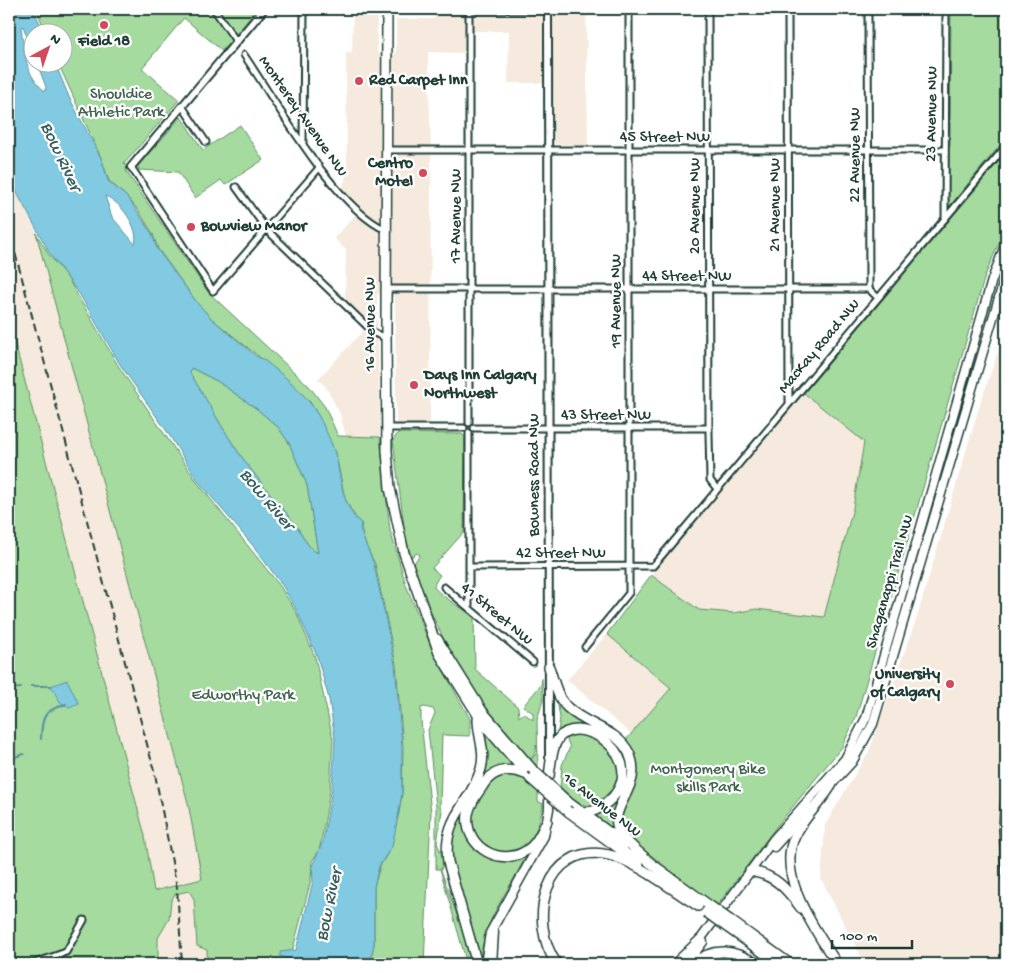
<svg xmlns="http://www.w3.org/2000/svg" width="1015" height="973" font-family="'Gochi Hand',sans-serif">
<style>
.built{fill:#f5eadd}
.green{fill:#a5db9e;stroke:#628c69}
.water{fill:#81cae1;stroke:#5a929c;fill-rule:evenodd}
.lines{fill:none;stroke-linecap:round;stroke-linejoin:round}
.stream{stroke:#5a929c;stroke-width:2}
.minor-casing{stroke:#1f3d34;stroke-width:9}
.tertiary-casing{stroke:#1f3d34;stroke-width:10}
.primary-casing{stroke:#1f3d34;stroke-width:11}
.trunk-casing{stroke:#1f3d34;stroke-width:12}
.minor{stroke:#fff;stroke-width:5}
.tertiary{stroke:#fff;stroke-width:6}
.primary{stroke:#fff;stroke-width:8}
.trunk{stroke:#fff;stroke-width:9}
.rail{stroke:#1f3d34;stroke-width:2;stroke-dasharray:8 4;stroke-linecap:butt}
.trunk-bridge-casing{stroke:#1f3d34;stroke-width:12;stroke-linecap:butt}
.trunk-bridge{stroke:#fff;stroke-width:9}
.poi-dot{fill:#d1495b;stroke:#fff;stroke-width:2}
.labels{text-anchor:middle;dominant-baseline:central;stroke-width:4.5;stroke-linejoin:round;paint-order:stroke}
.poi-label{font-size:16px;font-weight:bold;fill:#1f3d34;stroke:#fff;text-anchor:start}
.park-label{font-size:16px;fill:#40644e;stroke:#fff}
.street-label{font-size:16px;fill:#1f3d34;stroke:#fff}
.water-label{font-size:18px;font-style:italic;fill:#38605f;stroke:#fff}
</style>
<rect width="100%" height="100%" fill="#fff"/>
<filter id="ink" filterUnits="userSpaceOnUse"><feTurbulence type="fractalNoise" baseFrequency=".02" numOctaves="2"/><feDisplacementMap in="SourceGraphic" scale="10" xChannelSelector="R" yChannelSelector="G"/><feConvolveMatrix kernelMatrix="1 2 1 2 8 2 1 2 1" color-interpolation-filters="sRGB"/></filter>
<g filter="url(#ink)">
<path class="built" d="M353,9H377V53L396,54V19H434L435,9H586L588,145L554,144L553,83H508L509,31H464V53L428,52L431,156L430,424L396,423L395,297L377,294L380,437L346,436L340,414L326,387L318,379L362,332L366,322L345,303L346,250L334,238L361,209L342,189L347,173L346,53H352Z
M9,169L17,193L36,230L188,803L200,859L204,895L207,964H158L157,913L145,836L9,321Z
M1006,329V964H865L821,879L825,825L869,751L917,617L981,401Z
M804,393L864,442L853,508L824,617L756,609L734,613L699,610L651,575Z
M607,634L671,688L631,734L567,680Z"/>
<path class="green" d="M36,9H257L222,51L184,18L142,68L179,100L124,164L127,166L126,171L208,292L309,386L325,407L338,436L380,437L390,530L406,585L433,652L470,719V736L442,735L440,807L442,811L437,843L444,860L441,870L474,964H467L440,869H436V807L428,730L435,713L433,709L424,707L421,708V721L431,813L424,964H370L374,944V887L380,866L392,846L393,834L399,813L402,793L403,747L396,664L375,564L366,546L361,529L362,524L357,520L345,499L336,455L318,415L310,402L288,380L212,319L198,304L158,249L153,234L138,210L127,197L109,181L102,160L58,63L62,62V32H46Z
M951,9H1006V138L948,208V150L950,146Z
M181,117L203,150L240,125L263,160L225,185L221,180L195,198L178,172L139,170L138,166Z
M1006,153V226L985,276L856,717L842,747L776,827L717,906L633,842C605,810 635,806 637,775C637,763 630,752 625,741L671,688L607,634L651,575L699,610L734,613L756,609L824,617L853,508L864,442L804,393Z
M36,233L49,255L67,277L119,367L197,482L280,586L297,614L315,657L333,739L330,790L322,837L319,851L312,861L311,880L289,964H207V950L197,946L194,899L189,891L175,894L171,901L169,919L158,938V964H9V321L145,836L154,891L202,879L188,803Z
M191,368L217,381L257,409L278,427L289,443L307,485L318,553C308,549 303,535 297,527C284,509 269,494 256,476C230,444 212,408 190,373Z
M398,433L462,434L465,437L464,532L432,568L440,575C438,578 435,582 434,586C434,592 467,611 474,617L475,669L518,707L519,717L524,713L533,720V713L523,706L541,685L542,678L543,700L537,720L538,768L530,761L538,752L536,745V752L530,760C475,699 438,642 413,564L420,555L417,553L411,557L405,534L393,440Z
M557,700L597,731L576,725L558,731L560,718Z
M486,734L512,765C493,766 485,775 475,790L486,761Z
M575,735C603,737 635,769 607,794C602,798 598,803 591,806L579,804L560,789L562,765L570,747L566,738Z
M501,774C521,775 524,778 538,791V801L543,804C532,890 446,848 480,796C487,786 491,780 501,774Z
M622,792L613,826L614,831L594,817L604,811Z
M470,798C459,822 466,853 496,860C507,862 516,857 526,855C508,895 485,915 480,961L451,857L453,831Z"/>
<path class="water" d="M9,9H33L44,32H32V50L23,26L21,27C24,50 25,76 45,91L46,87L37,63H55L69,97L102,160L108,181L127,197L137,211L152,234L157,249L198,304L212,319L256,356L264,360C284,376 305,392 318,415C323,424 334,447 336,457C341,479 343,510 361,523L360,529L366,545L374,564L395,664L402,747V793L399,812L392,846L379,866L374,887V944L370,964H292L291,960L280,956V952L296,950L313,881L312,866L323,841L332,789L335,739L329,699L317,656L298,613L282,585L254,547L198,481L166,430L121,366L80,295L50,254L17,193L9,169ZM105,196C120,201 140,228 135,244L112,217ZM191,368L217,381L257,409L278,427L289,443L307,485L318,553C308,549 303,535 297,527C284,509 269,494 256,476C230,444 212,408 190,373Z
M67,680L79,704L69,708L60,702L51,686Z"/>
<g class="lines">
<path class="stream" d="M31,686H51
M9,689L21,688
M41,739C42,716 43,711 66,704
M9,759L24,754"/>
<g class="minor-casing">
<path id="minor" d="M214,9L236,41
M294,9H946
M788,9L789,402
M868,9L869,289L878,298
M708,10L709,434L710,480L717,489
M244,55C277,103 334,207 386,230
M182,106L206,142
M303,144L304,9
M386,150H945
M131,167L213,291L319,168
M236,187L267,230L374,333L386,338
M945,219L946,9
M386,289H869
M469,423V9
M387,428H464
M474,428H709
M470,567L653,566L1006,146
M444,587L533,662
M469,608V433
M585,647L629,593V9
M32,964L66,952L84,920"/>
</g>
<g class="tertiary-casing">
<path id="tertiary" d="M548,9L549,757
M131,167L264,9
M1006,784L1003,827L1006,882"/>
</g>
<g class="primary-casing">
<path id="primary" d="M828,788L852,762L873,724L1006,274
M774,847L810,807
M697,944L773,840L845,759L866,718L992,280L1006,243
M485,964L490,933L544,836L549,809V791
M492,964L494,932
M686,964L703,942"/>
</g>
<g class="trunk-casing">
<path id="trunk" d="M387,9L386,331L387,451L390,488L404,553L439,653L483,723L531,779
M437,639L482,711L531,768
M549,667C554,681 557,698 568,708C587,726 617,729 629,753C645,788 605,806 620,833C628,845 643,855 653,865
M525,774C507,767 492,770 482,787C476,795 470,804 468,814C463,849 505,870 531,847C539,840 542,830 547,821
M549,776C551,764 551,749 558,739C581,709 654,761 608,802C599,809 592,814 580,811
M832,784C822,802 805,815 796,834C774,874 816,931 837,964
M568,802L625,844
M569,812L639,863
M649,862L710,906
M750,871C775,875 786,888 801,908
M731,921L790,964
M727,927L779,964
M477,964L448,862C442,816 470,806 481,769C486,751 478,737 478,719
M557,964C526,922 545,841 609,855C636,861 674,891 698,906
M675,964L700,940
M692,964C715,946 734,950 757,964"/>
</g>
<use href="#minor" class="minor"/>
<use href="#tertiary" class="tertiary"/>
<use href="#primary" class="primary"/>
<use href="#trunk" class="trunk"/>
<path class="rail" d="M9,230L155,774L177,888L182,964"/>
<g class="trunk-bridge-casing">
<path id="trunk-bridge" d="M531,768L568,802
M531,779L569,812
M710,906L731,921
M706,912L727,927"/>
</g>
<use href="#trunk-bridge" class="trunk-bridge"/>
</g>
</g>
<g class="poi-dot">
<circle cx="104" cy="25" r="5"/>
<circle cx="359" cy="81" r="5"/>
<circle cx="423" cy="173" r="5"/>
<circle cx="191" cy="227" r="5"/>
<circle cx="414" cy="385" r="5"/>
<circle cx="950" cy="684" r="5"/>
</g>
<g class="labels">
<g class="poi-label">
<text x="104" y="42" text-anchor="middle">Field 18</text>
<text x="369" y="81">Red Carpet Inn</text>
<text x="413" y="164" text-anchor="end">Centro<tspan x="413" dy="18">Motel</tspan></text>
<text x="201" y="227">Bowview Manor</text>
<text x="424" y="376">Days Inn Calgary<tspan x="424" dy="18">Northwest</tspan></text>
<text x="940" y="675" text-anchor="end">University<tspan x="940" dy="18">of Calgary</tspan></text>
</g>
<g class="park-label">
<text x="121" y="95">Shouldice<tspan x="121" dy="18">Athletic Park</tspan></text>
<text x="243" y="696">Edworthy Park</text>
<text x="708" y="770">Montgomery Bike<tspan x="708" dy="18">skills Park</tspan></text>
</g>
<g class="street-label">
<text transform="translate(933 114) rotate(-89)">23 Avenue NW</text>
<text transform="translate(302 117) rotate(55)">Monterey Avenue NW</text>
<text x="665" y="138">45 Street NW</text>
<text transform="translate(856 155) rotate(-90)">22 Avenue NW</text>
<text transform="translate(776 205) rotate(-90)">21 Avenue NW</text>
<text transform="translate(696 206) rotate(-90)">20 Avenue NW</text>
<text transform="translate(457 216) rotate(-90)">17 Avenue NW</text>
<text x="687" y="277">44 Street NW</text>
<text transform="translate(617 301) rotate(-90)">19 Avenue NW</text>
<text transform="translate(371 324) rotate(-90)">16 Avenue NW</text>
<text transform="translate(820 347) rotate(-50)">MacKay Road NW</text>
<text x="606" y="416">43 Street NW</text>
<text transform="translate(535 475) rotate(-90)">Bowness Road NW</text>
<text x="561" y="554">42 Street NW</text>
<text transform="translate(891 582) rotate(-74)">Shaganappi Trail NW</text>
<text transform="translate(496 615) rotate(40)">41 Street NW</text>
<text transform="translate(601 806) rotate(38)">16 Avenue NW</text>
</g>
<g class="water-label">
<text transform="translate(60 157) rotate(65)">Bow River</text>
<text transform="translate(266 500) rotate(50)">Bow River</text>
<text transform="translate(330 905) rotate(-78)">Bow River</text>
</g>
</g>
<rect width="1015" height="973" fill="none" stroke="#fff" stroke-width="30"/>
<rect x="15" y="15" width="985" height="943" fill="none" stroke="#1f3d34" stroke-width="2" filter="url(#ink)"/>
<g transform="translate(48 48) rotate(40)"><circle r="24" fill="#ffffff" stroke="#a5b1ae"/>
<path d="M0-4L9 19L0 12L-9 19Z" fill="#d1495b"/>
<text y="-8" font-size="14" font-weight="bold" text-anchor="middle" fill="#1f3d34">N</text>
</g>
<path d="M832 940v8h80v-8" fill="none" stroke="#1f3d34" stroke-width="2.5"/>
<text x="840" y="940" font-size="15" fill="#1f3d34" stroke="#ffffff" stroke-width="4" paint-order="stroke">100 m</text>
</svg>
